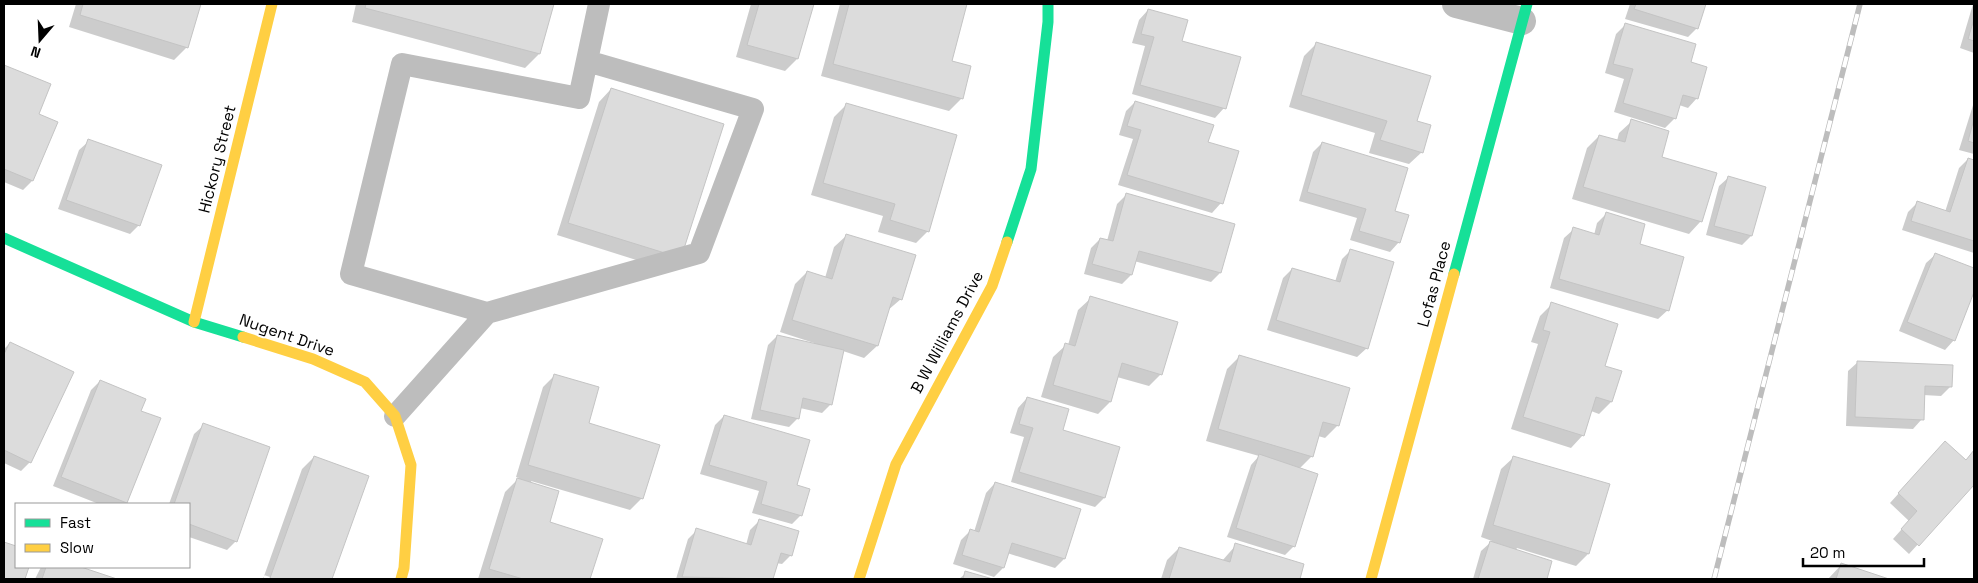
<svg xmlns="http://www.w3.org/2000/svg" width="1978" height="583" font-family="'Space Grotesk',sans-serif">
<style>
.shadow{fill:#0003}
.building{fill:#dcdcdc;stroke:#c4c4c4}
.lines{fill:none;stroke-linecap:round;stroke-linejoin:round}
.lane{stroke:#bdbdbd;stroke-width:22}
.street{stroke:#bdbdbd;stroke-width:28}
.fast{stroke:#16e098;stroke-width:11}
.slow{stroke:#ffcf43;stroke-width:11}
.rail-casing{stroke:#bdbdbd;stroke-width:5.5}
.rail{stroke:#fff;stroke-width:4;stroke-dasharray:11;stroke-linecap:butt}
.labels{text-anchor:middle;dominant-baseline:central;stroke-width:4;stroke-linejoin:round;paint-order:stroke}
.street-label{font-size:16px;fill:#000;stroke:#fff}
</style>
<rect width="100%" height="100%" fill="#fff"/>
<path class="shadow" d="M76,4H200L186,48L174,60L69,27Z
M356,4H552L539,54L525,68L352,22Z
M751,4H813L797,59L785,71L736,57Z
M840,4H966L951,62L962,98L949,111L821,76Z
M1630,4H1705L1697,28L1688,37L1625,19Z
M1973,4H1974V53L1960,48Z
M1148,10L1181,42L1224,108L1215,118L1132,94L1145,46L1132,43L1139,20Z
M1625,25L1689,63L1697,98L1688,108L1679,105L1675,118L1665,128L1614,112L1624,79L1605,73L1616,34Z
M1316,44L1416,122L1422,152L1409,164L1369,153L1375,133L1289,107L1304,56Z
M4,66L49,85L37,114L32,181L23,190L4,182Z
M611,89L668,270L557,235L599,102Z
M1135,102L1221,203L1212,213L1118,185L1133,139L1119,135L1126,111Z
M1974,102V154L1959,150Z
M847,104L928,231L916,243L878,232L883,216L811,195L834,117Z
M1632,121L1661,158L1701,221L1689,234L1572,199L1587,148L1599,136L1617,141L1619,133Z
M89,141L139,225L130,234L58,209L79,150Z
M1322,143L1393,212L1399,242L1390,252L1350,240L1357,218L1299,201L1313,152Z
M1968,159L1974,161V253L1902,230L1908,212L1917,203L1945,212L1959,168Z
M1729,177L1765,187L1751,236L1742,245L1706,235L1719,186Z
M1126,195L1220,273L1211,282L1134,261L1131,275L1122,284L1084,274L1091,248L1100,239L1107,241L1117,204Z
M1606,214L1638,245L1668,310L1658,319L1550,288L1564,238L1574,229L1594,235L1597,223Z
M847,235L901,299L887,311L877,346L864,358L843,351L831,404L822,413L800,408L798,418L789,427L751,419L768,345L777,336L814,345V343L780,332L795,284L807,272L825,278L834,247Z
M1351,250L1367,348L1357,357L1267,330L1283,278L1292,269L1335,282L1342,259Z
M1936,254L1974,270V289L1954,340L1945,350L1899,331L1926,263Z
M1091,298L1161,374L1149,386L1117,377L1110,402L1098,414L1041,397L1053,357L1066,345H1068L1078,310Z
M1552,304L1604,367L1611,402L1599,414L1591,411L1583,435L1571,448L1511,429L1538,344L1531,342L1540,316Z
M10,343L30,462L21,471L4,463V349Z
M1239,357L1338,425L1325,438L1318,436L1312,456L1299,469L1294,546L1285,555L1227,537L1251,465L1259,456L1206,441L1227,369Z
M1858,362L1951,386L1941,396L1923,395L1922,419L1913,429L1846,426L1848,371Z
M555,375L642,498L630,510L531,481L548,523L601,540L589,579H478L505,492L519,478L516,477L543,387Z
M100,381L140,411L125,504H99L53,486L91,390Z
M1027,398L1062,431L1119,448L1104,498L1095,507L1011,482L1024,437L1010,433L1018,408Z
M724,416L795,486L801,515L792,524L752,513L759,491L700,474L715,425Z
M204,425L236,541L227,550L189,537V504H169L194,434Z
M1974,451V483L1909,554L1893,539L1909,521L1890,503L1936,452L1965,461Z
M314,457L368,476L331,579H276L264,575V578L268,579H263L302,469Z
M1514,457L1588,554L1576,566L1517,548L1516,550L1551,562L1545,579H1473L1481,551L1492,541L1481,537L1501,469Z
M995,483L1080,510L1064,559L1055,568L1007,553L1003,568L994,577L953,564L961,540L970,531L974,532L986,493Z
M759,521L791,555L782,564L776,563L772,579H676L688,539L697,530L746,545L750,530Z
M4,543L16,548V567H28L24,579H4Z
M1236,545L1303,565L1298,579H1161L1167,560L1179,548L1222,561Z
M1842,564L1885,579H1828Z
M41,567H77L113,579H35Z
M966,573L989,579H959Z"/>
<path class="building" d="M83,4H201L188,48L80,15Z
M366,4H554L540,54L365,8Z
M759,4H814L798,59L747,45Z
M849,4H967L952,61L971,66L963,99L833,64Z
M1636,4H1706L1698,29L1634,9Z
M1148,9L1188,20L1182,41L1241,57L1226,109L1140,85L1154,37L1141,34Z
M1974,19V41L1968,39Z
M1625,23L1696,44L1691,62L1707,67L1698,99L1683,95L1676,119L1623,103L1633,69L1613,64Z
M1316,42L1431,76L1417,121L1431,125L1423,153L1380,140L1387,121L1301,95Z
M4,65L51,84L39,114L58,122L33,181L4,169Z
M611,88L724,124L681,258L568,223Z
M1135,101L1214,125L1208,142L1239,151L1223,204L1127,175L1141,130L1127,126Z
M846,103L957,135L929,232L890,220L895,204L823,183Z
M1631,119L1669,131L1662,157L1717,173L1702,222L1583,187L1599,135L1625,142Z
M1974,119V143L1968,141Z
M88,139L162,165L140,226L66,200Z
M1322,142L1408,168L1395,211L1409,215L1400,243L1359,231L1366,209L1307,192Z
M1968,158L1974,160V241L1911,221L1917,201L1950,212Z
M1728,176L1766,187L1752,236L1714,226Z
M1126,193L1235,224L1221,273L1139,251L1132,275L1092,264L1100,238L1113,241Z
M1606,212L1645,224L1640,244L1684,257L1669,311L1559,279L1573,227L1599,235Z
M846,234L916,255L902,300L893,297L878,346L792,320L807,271L832,279Z
M1350,249L1394,262L1368,349L1276,320L1292,268L1340,282Z
M1935,253L1974,268V292L1955,341L1907,322Z
M1090,296L1178,322L1162,375L1122,363L1111,402L1053,385L1065,343L1075,346Z
M1551,302L1618,324L1605,366L1622,371L1612,402L1596,397L1584,436L1523,417L1550,332L1543,330Z
M777,335L844,350L832,405L803,398L799,419L760,410Z
M10,342L74,372L31,463L4,450V354Z
M1239,355L1350,388L1339,426L1323,422L1313,457L1218,429Z
M1857,361L1953,365L1952,387L1925,386L1924,420L1855,417Z
M554,374L599,387L589,423L660,445L643,499L528,465Z
M100,380L146,399L141,411L161,418L127,503L61,477Z
M1027,397L1069,409L1063,430L1120,447L1105,498L1019,472L1033,428L1019,424Z
M724,415L810,440L797,485L810,489L802,516L761,504L767,482L709,465Z
M203,423L270,447L237,542L189,524V504H174Z
M1945,441L1966,460L1974,450V485L1919,546L1901,529L1917,511L1898,493Z
M1259,454L1318,474L1295,547L1236,528Z
M314,456L369,476L332,579H272L270,578Z
M1513,456L1610,484L1589,554L1493,525Z
M517,478L559,491L550,522L603,539L590,579H523L489,569Z
M995,482L1081,509L1065,559L1012,543L1004,568L962,555L970,529L979,532Z
M759,519L799,531L792,556L781,553L773,579L682,577L696,528L751,545Z
M1490,541L1552,561L1547,579H1478Z
M4,542L16,546V567H29L25,579H4Z
M1235,543L1304,564L1300,579H1169L1179,547L1230,562Z
M1841,563L1889,579H1836Z
M46,567H81L117,579H42Z
M965,571L993,579H963Z"/>
<g class="lines">
<path class="lane" d="M487,313L699,253L753,109L587,61
M395,416L487,313L351,274L402,64L579,98L599,4"/>
<path class="street" d="M1456,4L1522,21"/>
<path class="fast" d="M4,238L194,322L243,337
M1007,242L1031,169L1048,22V4
M1454,274L1527,4"/>
<path class="slow" d="M194,322L272,4
M243,337L313,359L365,382L395,416L411,465L404,568L401,579
M859,579L896,464L992,286L1007,242
M1371,579L1454,274"/>
<g class="rail-casing">
<path id="rail" d="M1714,579L1860,4"/>
</g>
<use href="#rail" class="rail"/>
</g>
<g class="labels">
<g class="street-label">
<text transform="translate(217 159) rotate(-76)">Hickory Street</text>
<text transform="translate(1434 284) rotate(-75)">Lofas Place</text>
<text transform="translate(947 332) rotate(-62)">B W Williams Drive</text>
<text transform="translate(287 335) rotate(19)">Nugent Drive</text>
</g>
</g>
<rect width="1978" height="583" fill="none" stroke="#000000" stroke-width="10"/>
<rect x="15" y="503" width="175" height="65" fill="#ffffff" stroke="#999999"/>
<rect x="25" y="519" width="25" height="8" fill="#16e098" stroke="#999999"/>
<text x="60" y="528" font-size="15" fill="#000000">Fast</text>
<rect x="25" y="544" width="25" height="8" fill="#ffcf43" stroke="#999999"/>
<text x="60" y="553" font-size="15" fill="#000000">Slow</text>
<g transform="translate(40 40) rotate(199)" stroke="#ffffff" stroke-width="4" paint-order="stroke">
<path d="M0-4L9 19L0 12L-9 19Z" fill="#000000"/>
<text y="-8" font-size="14" font-weight="bold" text-anchor="middle" fill="#000000">N</text>
</g>
<path d="M1803 558v8h121v-8" fill="none" stroke="#000000" stroke-width="2.5"/>
<text x="1810" y="558" font-size="15" fill="#000000" stroke="#ffffff" stroke-width="4" paint-order="stroke">20 m</text>
</svg>
